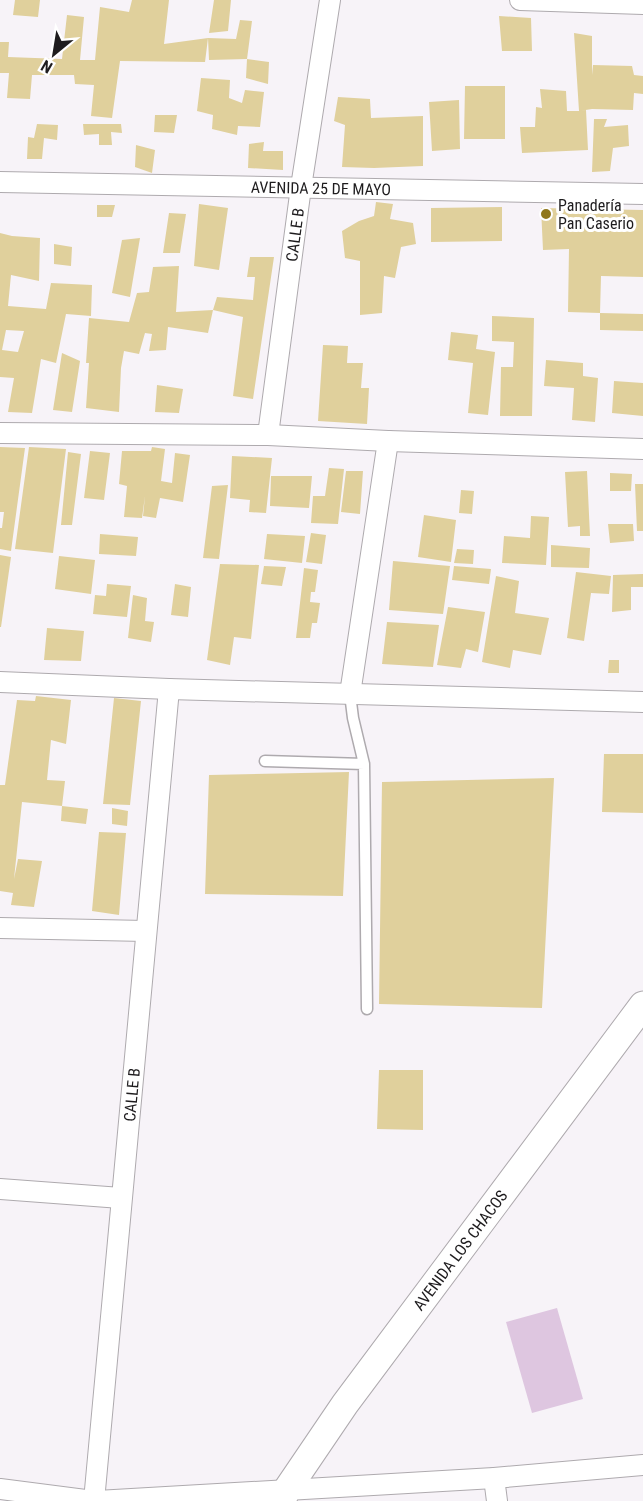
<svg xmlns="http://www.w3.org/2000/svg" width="643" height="1501" font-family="'Roboto Condensed',sans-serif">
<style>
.green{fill:#dec6e0}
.building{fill:#e0d09c;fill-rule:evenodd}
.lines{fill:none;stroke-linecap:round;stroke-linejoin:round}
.lane-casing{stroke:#aeaaae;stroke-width:13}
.street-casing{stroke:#aeaaae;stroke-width:22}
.secondary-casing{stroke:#aeaaae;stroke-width:29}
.lane{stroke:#fff;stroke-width:10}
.street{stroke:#fff;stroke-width:20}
.secondary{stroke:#fff;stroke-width:27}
.poi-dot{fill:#90771c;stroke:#fff;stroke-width:2}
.labels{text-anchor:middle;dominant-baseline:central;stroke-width:6;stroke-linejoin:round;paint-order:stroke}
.street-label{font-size:16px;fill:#1e1c1e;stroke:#fff}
.poi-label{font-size:16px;fill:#1e1c1e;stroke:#fff;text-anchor:start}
</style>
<rect width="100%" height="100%" fill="#f7f3f8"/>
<path class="green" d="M557,1308L583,1399L532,1413L506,1322Z"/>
<path class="building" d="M15,0H40L38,17L13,15Z
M132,0H169L164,44L208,38L205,62L120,61L112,118L91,116L94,85L75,84L74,75H32L30,99L7,98L9,73H0V42H9L8,57L62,59L67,15L84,17L80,60H95L100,7L129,12Z
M214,0H231L228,31L209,33Z
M499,16L531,18L532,51H502Z
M240,20L252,21L247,59L209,60L208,38L236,39Z
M574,33L592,36V75L593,65L632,66L634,75L643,76V94L634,93L633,110L592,109L579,111L586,110L588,150L522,153L520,127H535L536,107L542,108L540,89L566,91L567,111H579Z
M247,59L269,62L268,84L246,78Z
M201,78L230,80L229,98L242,103L245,90L264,92L260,127L238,126L237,135L212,129L213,115L197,111Z
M465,86H505V139H464Z
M338,97L370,99L371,118L423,116V166L374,168L342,167L345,125L334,121Z
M459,100L460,149L432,151L429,102Z
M155,115H177L174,133L154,132Z
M594,119H607L604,127L628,125L629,146L613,148L610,171L592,172Z
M37,124L58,125L57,140L44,138L42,159H27L28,137L34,138Z
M83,124H121L122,133L111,132L112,145H99V134L84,135Z
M264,142L263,151H283V170L248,168L249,144Z
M136,145L155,150L152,173L135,167Z
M376,202L393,204L390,219L413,223L416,244L401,247L395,278L384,276L382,313L360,315V261L345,258L342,231L359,221L374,216Z
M199,204L228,208L219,270L194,266Z
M97,205H115L112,217H97Z
M502,207V241L431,242V208Z
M541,208L643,210V277L601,276L600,313L568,312L569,249L543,250Z
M169,213L186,214L180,253H163Z
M0,233L12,236L40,238L39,281L11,275L8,306L46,309L51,283L92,285L91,316L66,314L56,363L41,359L32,413L8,412L14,378L0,377ZM6,330L24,331L18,352L2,350Z
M140,238L130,297L112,293L122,240Z
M54,244L72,247L71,266L54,264Z
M250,257H274L253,399L233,396L243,317L213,310L208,333L168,327L166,350L149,351L152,334L145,333L139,354L124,351L121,368L119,412L86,408L89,363H86L89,318L129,322L137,293L149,292L153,267L179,266L176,312L213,310L217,297L253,300L255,277H247Z
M600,313L643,314V331L600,330Z
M492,316L534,318L532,416H500L501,367H513L514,342L492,341Z
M451,332L478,335L476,349L495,352L488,415L468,413L473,363L448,360Z
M323,345L348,346L347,363H363L361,388H369L367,424L318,421Z
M62,353L80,361L72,412L53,410Z
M546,360L583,363V376L598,378L595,422L572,420L574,388L544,386Z
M614,381L643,383V416L612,413Z
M157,385L183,389L179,413L155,412Z
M0,447L25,448L11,551L0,549V528H2L4,512H0Z
M29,447L66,449L53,553L15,549Z
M152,447L165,449L161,481L172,483L175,453L190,455L183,502L160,498L156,518L143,516L145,496L142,518L124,517L127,486L119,484L122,451H151Z
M90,451L110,453L104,500L84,498Z
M68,452L81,454L72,525H61Z
M232,456L272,458L266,513L249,512L250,500L230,498Z
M329,468L344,469L338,524L311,523L313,496H325Z
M346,471H363L360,514L341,512Z
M587,471L590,536H580V526L568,527L565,472Z
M610,473L632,474L631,491H610Z
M271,476H312L309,508L270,506Z
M635,484H643V531H637Z
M228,485L219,559L203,558L212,486Z
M461,490L474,491L472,514L459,513Z
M424,515L456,520L451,562L418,557Z
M531,516L549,517L546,565L502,563L504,536L530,538Z
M608,524H633L634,541L610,543Z
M311,533L326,535L322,564L306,562Z
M100,534L138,537L136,556L99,554Z
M267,534L305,536L302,563L264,559Z
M551,545L590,548L589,568L551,567Z
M457,549L474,550L473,564L454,563Z
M0,555L11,557L1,627H0Z
M59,556L95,560L91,594L55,589Z
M393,561L450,566L443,614L389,610Z
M220,564L259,565L251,639L234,637L230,665L207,660Z
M264,566L286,567L282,586L261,584Z
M454,566L491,569L489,584L452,580Z
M304,568L318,570L315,592H311L310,602L320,603L317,623H312L310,638H296Z
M576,572L611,576L609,594L591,593L584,641L567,638Z
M643,574V587H631V610L612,612L613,575Z
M496,576L519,581L515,613L549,618L541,655L513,650L510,668L482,662Z
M107,584L131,586L127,617L93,614L95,595L106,596Z
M175,584L191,587L188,617L171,615Z
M133,595L147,598L145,621L154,622L151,642L128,638Z
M448,607L485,612L478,652L466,649L461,668L437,665Z
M387,622L439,625L433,667L382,664Z
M47,628L84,631L81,661L44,660Z
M609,660H619V673H608Z
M36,696L71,700L66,744L51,740L47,780L65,781L62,806L22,802L14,879L18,859L42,861L34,907L11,905L13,893L0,891V785H5L17,700L35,701Z
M114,698L141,701L130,805L103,804Z
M604,754H643V813L602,812Z
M349,772L343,896L205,894L209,775Z
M554,778L542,1008L379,1004L382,782Z
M62,806L88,809L86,824L61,821Z
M112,808L128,811L127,826L112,824Z
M99,832L126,833L119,915L92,911Z
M379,1070H423V1130L377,1129Z"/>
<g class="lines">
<g class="lane-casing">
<path id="lane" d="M350,694L353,718L364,764L367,1009
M265,761L364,764"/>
</g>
<g class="street-casing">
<g id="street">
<path d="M520,0L643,4"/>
<path id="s1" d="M0,182L643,194"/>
<path d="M0,433L268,435L388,441L643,449"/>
<path id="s2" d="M268,435L301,187L330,0"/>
<path d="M0,682L169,689L643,702"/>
<path d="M350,694L388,441"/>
<path d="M0,928L146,931"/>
<path d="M0,1189L121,1198"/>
<path d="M494,1478L497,1501"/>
<path d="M0,1489L93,1501"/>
<path id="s3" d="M94,1501L169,689"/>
<path d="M97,1501L494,1478L643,1465"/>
</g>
</g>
<g class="secondary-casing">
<g id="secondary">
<path id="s4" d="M282,1501L286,1491L345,1404L643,1005"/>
</g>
</g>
<use href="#lane" class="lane"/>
<use href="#street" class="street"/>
<use href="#secondary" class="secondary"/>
</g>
<circle class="poi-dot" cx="546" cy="214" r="6"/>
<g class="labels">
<g class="street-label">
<text stroke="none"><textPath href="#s1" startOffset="321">AVENIDA 25 DE MAYO</textPath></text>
<text stroke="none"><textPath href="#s2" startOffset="202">CALLE B</textPath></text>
<text stroke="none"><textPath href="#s3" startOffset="408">CALLE B</textPath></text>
<text stroke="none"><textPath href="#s4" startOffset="308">AVENIDA LOS CHACOS</textPath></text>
</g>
<g class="poi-label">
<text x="558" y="205">Panadería<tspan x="558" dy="18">Pan Caserio</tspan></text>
</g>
</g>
<g transform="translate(54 54) rotate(210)" stroke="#ffffff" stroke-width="4.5" paint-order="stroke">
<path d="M0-4.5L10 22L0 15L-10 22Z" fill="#1e1c1e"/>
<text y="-9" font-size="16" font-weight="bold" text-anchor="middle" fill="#1e1c1e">N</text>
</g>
</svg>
